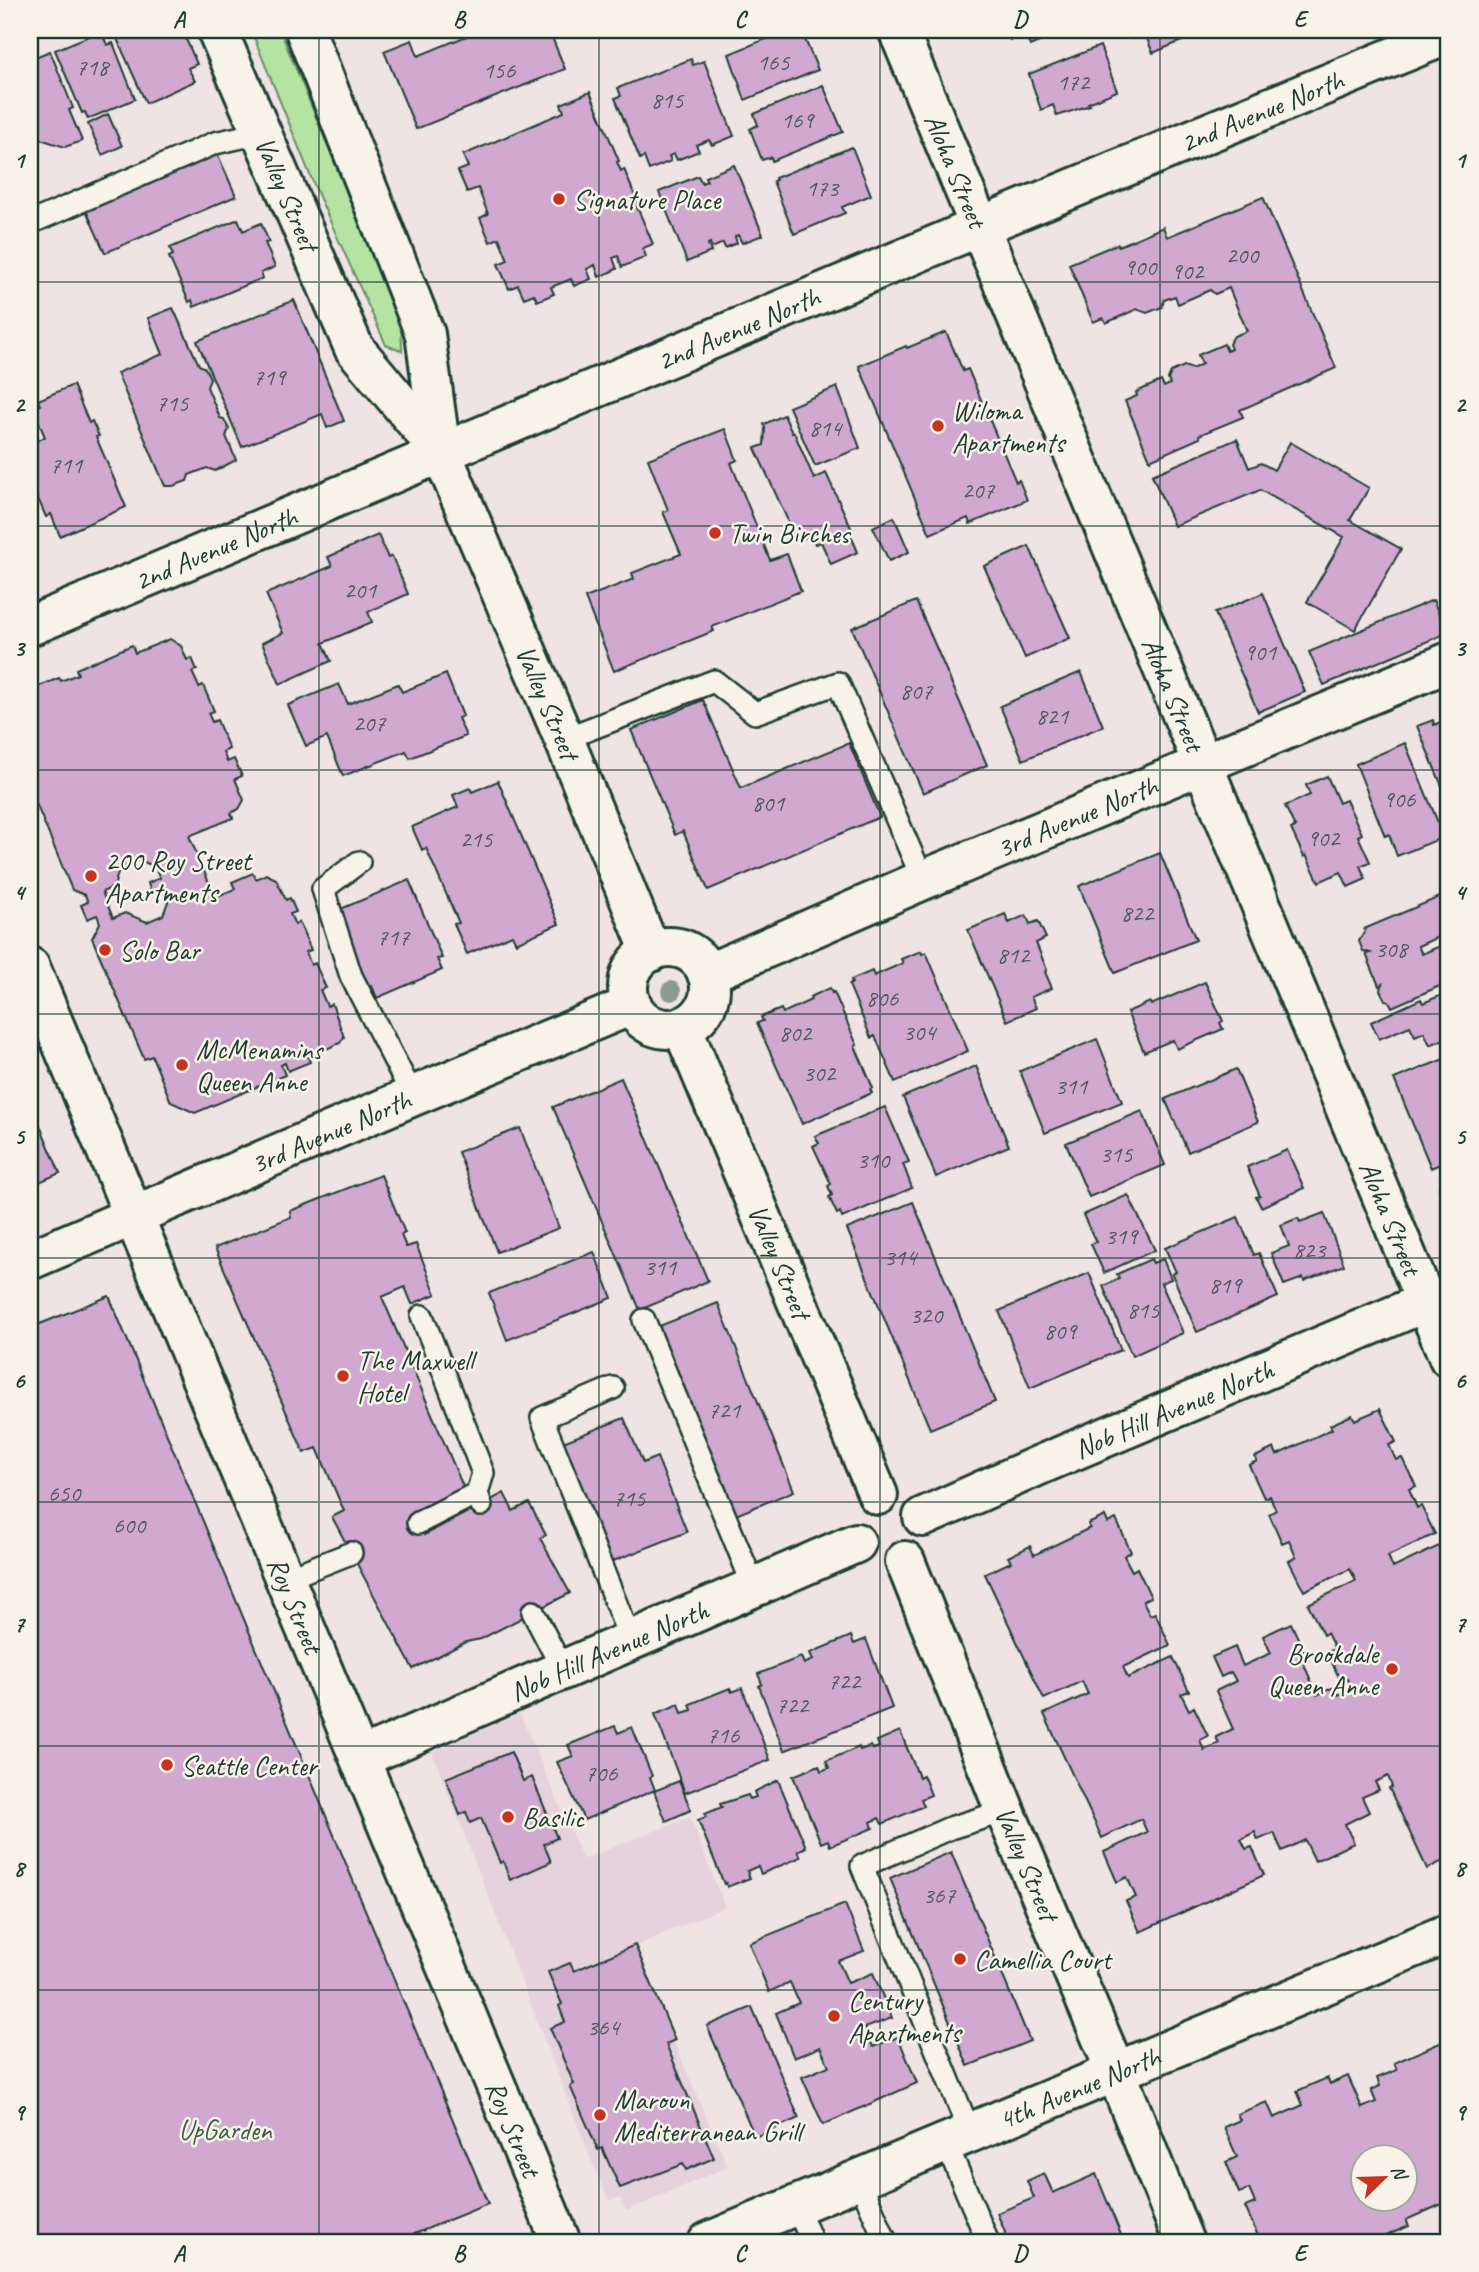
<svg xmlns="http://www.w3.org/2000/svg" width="1479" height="2272" font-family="Caveat,sans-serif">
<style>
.built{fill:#e6d2dd}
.green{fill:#b5e3a2;stroke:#6a906b;stroke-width:2}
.building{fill:#d1a9d0;stroke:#1f3d34;stroke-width:2;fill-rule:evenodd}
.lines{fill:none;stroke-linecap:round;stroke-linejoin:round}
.service-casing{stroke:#1f3d34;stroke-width:26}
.minor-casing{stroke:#1f3d34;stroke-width:44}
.tertiary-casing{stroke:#1f3d34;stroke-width:44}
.service{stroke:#f7f3e8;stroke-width:21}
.minor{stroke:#f7f3e8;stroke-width:38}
.tertiary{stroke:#f7f3e8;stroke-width:38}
.tree{fill:#8d9a8f}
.grid{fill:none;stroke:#1f3d34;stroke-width:2;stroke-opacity:0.55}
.poi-dot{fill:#c8321e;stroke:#f7f3e8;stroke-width:2.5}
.labels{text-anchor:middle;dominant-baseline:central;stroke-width:5;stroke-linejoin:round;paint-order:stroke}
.number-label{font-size:24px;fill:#4c585b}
.street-label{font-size:28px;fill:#1f3d34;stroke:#f7f3e8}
.poi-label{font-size:28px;fill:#1f3d34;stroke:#f7f3e8;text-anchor:start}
.park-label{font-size:28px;fill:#3d5e4a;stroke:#f7f3e8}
.neatline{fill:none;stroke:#1f3d34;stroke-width:2.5}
.grid-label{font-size:23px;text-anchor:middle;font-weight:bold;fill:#1f3d34}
</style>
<rect width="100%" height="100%" fill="#efe4e3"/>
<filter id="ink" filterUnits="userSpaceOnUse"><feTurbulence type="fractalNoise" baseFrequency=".0143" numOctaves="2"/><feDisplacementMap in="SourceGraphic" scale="14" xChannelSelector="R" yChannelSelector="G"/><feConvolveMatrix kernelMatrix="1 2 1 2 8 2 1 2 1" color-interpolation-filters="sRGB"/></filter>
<g filter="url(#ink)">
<path class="built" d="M520,1714L583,1859L690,1817L725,1907L633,1947L728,2167L626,2211L620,2197L609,2201L592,2162L432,1752Z"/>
<path class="green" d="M251,30H280L401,323L402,351L386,345L317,192Z"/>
<path class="building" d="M113,30H182L197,64L188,68L195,81L146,103Z
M478,30H549L565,69L416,129L384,51L412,40L418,56L479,31Z
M788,30H801L818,70L745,100L729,54Z
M1005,30H1066L1030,46L1025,34L1010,40Z
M1130,30H1208L1153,53L1145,34L1134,39Z
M101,31L107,45L113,43L135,99L88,119L85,112L82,113L55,50Z
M1100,46L1117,91L1088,103L1090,105L1057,116L1053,105L1041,110L1029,74Z
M50,51L73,108L69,110L82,141L65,147L40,139L38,134L30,132V59Z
M691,59L693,65L704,61L734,136L712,145L709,140L696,145L699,151L677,160L674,154L669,156L671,161L649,170L644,157L640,159L615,98L621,96L618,88Z
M823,85L843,132L772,161L771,157L762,160L750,129L758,125L754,114Z
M590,92L619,161L617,162L621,171L624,169L639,206L637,207L653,244L643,248L646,257L622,267L618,256L613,258L617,269L599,277L595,265L587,269L591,279L574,286L571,279L551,287L554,294L537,301L534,294L524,298L518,285L509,289L498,264L508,260L499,238L490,242L480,218L488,214L478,188L467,192L458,171L468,167L463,155L564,112L561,104Z
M108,114L122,146L102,155L88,124Z
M852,147L871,195L842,207L845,213L794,234L773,181L776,180L775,178Z
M217,153L236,196L105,253L85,208Z
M734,165L763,235L742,243L738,235L735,237L737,243L725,248L723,243L712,248L710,243L708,244L711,252L687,262L659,192L698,176L702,183L707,181L705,177Z
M1263,197L1336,368L1240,410L1243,417L1199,435L1200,438L1150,460L1125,401L1137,396L1136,392L1161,381L1164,387L1170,384L1168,379L1171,372L1184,366L1192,369L1202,364L1198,355L1224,344L1227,351L1231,349L1229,344L1234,336L1247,331L1229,288L1215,294L1210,290L1178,304L1175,296L1164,300L1162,307L1147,313L1137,309L1106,323L1103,318L1093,322L1069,264L1117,244L1119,246L1163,227L1167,237Z
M238,219L243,231L261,223L269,242L265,243L275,267L261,273L263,278L194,307L192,300L189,302L169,257L173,255L170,248Z
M294,300L344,421L327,428L322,414L242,447L197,341Z
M173,308L199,365L205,368L210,378L207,387L220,418L224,419L229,429L226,436L236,460L215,471L207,468L189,475L187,481L173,486H165L117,373L163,354L148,318Z
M946,332L963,371L968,369L1016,482L1019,480L1027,500L970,524L968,518L930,534L859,366L906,346L907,348Z
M73,385L89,423L92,421L99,436L96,437L126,507L60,536L51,514L46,517L30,480V444L45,437L33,408L40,405L38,400Z
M837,387L860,448L815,466L789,407Z
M784,415L792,433L794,432L814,479L826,473L852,530L849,531L858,552L831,564L821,542L815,544L811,535L797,541L755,448L764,445L765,428L764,424Z
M725,429L737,460L731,463L770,560L787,554L801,591L712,627L714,631L614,671L585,598L634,579L632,573L681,554L663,512L668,510L648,459Z
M1237,439L1249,468L1261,463L1274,470L1290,442L1369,488L1350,520L1401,549L1355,630L1307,602L1344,537L1260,490L1174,526L1152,475Z
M894,517L909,552L889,561L873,527Z
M378,535L388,558L392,556L408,594L368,612L372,622L323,643L331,661L280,684L262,643L283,633L266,594L332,566L328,557Z
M1029,546L1070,638L1025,658L984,566Z
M1263,593L1305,692L1258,712L1215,613Z
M1433,600L1447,633L1324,685L1309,652Z
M916,601L987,765L923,793L852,628Z
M170,639L181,646L187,660L192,658L197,670L192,672L199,687L203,685L214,711L208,713L212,722L217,720L229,749L223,752L227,762L234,759L242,776L235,779L244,800L239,809L231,813L233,818L189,836L215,897L235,889L232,882L253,873L256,879L266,874L276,879L286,900L290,898L296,912L290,914L295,925L299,922L311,950L306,952L311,965L315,963L326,988L320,990L327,1006L332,1004L344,1037L340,1043L308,1057L310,1062L288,1071L285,1063L281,1065L285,1075L195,1113L171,1102L152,1056L144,1059L92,938L100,923L97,915L87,919L81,905L88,902L85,895L72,890L30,789V690L59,678L61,681L78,674L76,669L132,645L135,653ZM140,860L155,867L160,878L148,883L151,892L164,887L169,899L163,915L147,922L125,913L113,918L102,892L114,887L119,869Z
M1081,672L1103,726L1023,760L1000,706Z
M446,674L463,716L458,718L466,736L410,758L406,751L343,776L327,737L306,746L288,705L339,684L348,704L398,684L402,692Z
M703,700L741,788L849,743L880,817L708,890L683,831L675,835L631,730Z
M1449,713V782L1442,786L1417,726L1433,720L1434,725L1447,719L1445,715Z
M1405,743L1444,837L1397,856L1389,834L1385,836L1356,764Z
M1327,776L1339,803L1346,800L1362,834L1358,836L1370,862L1360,866L1366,879L1348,887L1341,872L1319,882L1306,855L1304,857L1291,829L1295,827L1285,806L1310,795L1306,785Z
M498,781L559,924L516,943L512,935L467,954L454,924L459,923L426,848L422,850L412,827L458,807L453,795L470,788L472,792Z
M1160,853L1196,940L1115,973L1079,886Z
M409,880L442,958L437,959L442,970L377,998L372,986L368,988L336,911Z
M1442,896L1449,914V919L1446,921L1449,932L1418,946L1422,954L1449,942V982L1392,1007L1389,1001L1385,1000L1380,990L1382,984L1379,986L1366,954L1370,953L1363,951L1359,941L1365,931L1364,929Z
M1005,914L1009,923L1026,915L1030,924L1038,921L1046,938L1036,943L1047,970L1045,972L1052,988L1031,997L1036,1008L1007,1021L968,930Z
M921,951L922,954L926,952L968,1051L895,1082L875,1036L871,1038L849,985L852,983L851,980L872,971L874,976L903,963L901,959Z
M1205,982L1223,1021L1220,1023L1223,1029L1177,1049L1173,1040L1144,1052L1127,1012L1150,1002L1151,1005Z
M830,988L832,993L834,992L857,1045L855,1046L873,1088L870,1089L872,1093L802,1124L757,1023L763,1021L761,1017L781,1009L783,1013L811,1000L810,997Z
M1449,992V1037L1430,1045L1424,1032L1415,1036L1410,1026L1379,1039L1371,1022L1421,999L1423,1003Z
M1097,1039L1122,1102L1045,1133L1020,1071Z
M1449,1057V1160L1431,1168L1394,1079Z
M976,1066L1009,1146L936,1177L903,1097Z
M1236,1069L1258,1122L1188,1152L1165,1099Z
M621,1078L708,1281L640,1310L553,1107Z
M30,1102L60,1173L30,1186Z
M885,1107L909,1162L903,1164L912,1188L842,1218L840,1212L837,1214L829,1197L832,1195L828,1186L831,1184L813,1146L819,1143L815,1136Z
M1142,1111L1165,1165L1089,1197L1066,1143Z
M520,1128L559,1228L497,1252L458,1152Z
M1287,1150L1304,1188L1261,1207L1256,1197L1260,1196L1247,1167Z
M381,1175L405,1233L401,1235L406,1247L416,1244L436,1294L412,1304L405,1287L382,1297L464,1489L413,1511L424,1535L504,1493L513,1511L529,1503L546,1535L540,1538L570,1593L481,1639L466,1642L413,1669L332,1517L344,1511L317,1448L304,1453L215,1248L291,1217L290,1211Z
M1449,1183V1213L1439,1188Z
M1128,1195L1155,1250L1104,1273L1091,1244L1096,1242L1083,1215Z
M913,1202L995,1402L930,1429L847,1229Z
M1324,1213L1344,1265L1304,1281L1303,1278L1284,1285L1271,1253L1289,1246L1281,1225L1298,1218L1300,1222Z
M1238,1217L1254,1255L1259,1253L1278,1297L1197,1332L1172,1274L1176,1272L1165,1248Z
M594,1252L612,1298L507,1340L489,1293Z
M1151,1259L1153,1263L1163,1259L1171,1279L1161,1283L1183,1333L1132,1356L1103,1286L1119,1279L1117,1274Z
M1089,1273L1121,1350L1030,1388L999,1311Z
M109,1296L488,2204L395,2242H34L30,2231V1328Z
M718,1303L794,1491L731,1517L654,1328Z
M1380,1409L1396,1442L1389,1445L1396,1460L1402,1458L1416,1486L1409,1489L1417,1508L1421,1506L1435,1534L1388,1556L1393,1568L1441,1545L1449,1563V1570L1442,1572L1449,1586V1694L1446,1696L1449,1704V1858L1427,1869L1389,1788L1392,1787L1388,1776L1375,1782L1379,1790L1362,1797L1369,1812L1345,1824L1354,1843L1315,1861L1305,1840L1282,1851L1274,1833L1258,1840L1255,1832L1241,1839L1246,1849L1252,1847L1264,1875L1140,1932L1126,1901L1136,1897L1127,1877L1117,1882L1104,1852L1147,1832L1141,1819L1102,1838L1044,1714L1088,1694L1082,1681L1044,1699L985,1574L1011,1562L1008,1557L1030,1546L1034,1555L1090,1528L1088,1524L1105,1516L1108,1523L1116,1519L1131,1552L1124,1556L1132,1571L1137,1568L1151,1597L1143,1601L1150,1615L1155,1613L1170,1645L1123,1667L1128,1678L1173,1657L1189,1691L1181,1694L1189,1710L1194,1707L1208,1736L1200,1740L1204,1750L1219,1743L1216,1737L1233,1729L1216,1691L1236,1681L1231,1672L1221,1677L1212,1657L1235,1647L1243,1666L1271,1653L1263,1636L1291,1623L1308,1660L1303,1662L1317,1695L1334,1687L1338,1695L1352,1689L1347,1679L1341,1682L1327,1652L1335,1649L1327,1633L1323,1635L1308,1604L1356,1581L1350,1569L1304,1591L1289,1561L1296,1557L1289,1540L1282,1543L1269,1514L1276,1510L1270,1496L1264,1498L1249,1465L1257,1461L1255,1457L1274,1448L1277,1455L1332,1429L1330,1425L1352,1415L1355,1420Z
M624,1418L643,1463L657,1457L687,1532L611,1562L563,1442Z
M851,1636L854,1644L866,1639L892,1708L784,1751L759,1686L762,1684L758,1674L801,1657L804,1664L813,1660L810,1653Z
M730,1688L732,1692L742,1688L770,1760L685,1793L655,1714L679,1704L682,1713L692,1710L690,1704Z
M615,1726L618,1733L632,1727L652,1776L650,1777L655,1790L584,1820L557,1762L573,1756L568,1745Z
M900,1731L919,1777L923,1775L931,1795L921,1799L924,1806L882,1824L879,1818L871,1822L873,1828L830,1846L828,1840L821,1843L793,1776L819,1765L821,1771L829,1768L826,1761L859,1747L860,1750L871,1746L873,1749L879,1747L877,1741Z
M511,1752L523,1781L532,1777L557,1838L544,1844L551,1862L510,1880L503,1861L500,1863L481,1818L470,1823L466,1812L460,1815L446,1778Z
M778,1780L806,1847L798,1851L801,1857L761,1874L758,1866L747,1871L750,1878L727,1887L726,1883L724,1884L698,1820L706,1817L705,1814L722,1807L720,1804L748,1795L750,1799L756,1797L754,1792Z
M679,1781L691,1810L666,1821L654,1791Z
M951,1852L1030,2041L968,2066L890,1878Z
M845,1904L864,1951L838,1961L848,1983L873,1973L892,2018L865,2028L873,2047L898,2037L917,2083L823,2125L802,2077L829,2066L820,2047L794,2058L776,2013L799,2003L790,1982L769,1992L749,1943Z
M635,1945L675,2040L666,2044L714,2158L686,2170L683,2164L620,2188L602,2148L598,2150L570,2086L574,2084L550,2028L565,2022L559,2006L562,2004L548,1972L570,1963L574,1971Z
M752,2007L799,2118L755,2137L707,2026Z
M1449,2039V2201L1406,2220L1409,2226L1372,2242H1322L1321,2240L1315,2242H1267L1264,2236L1259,2238L1245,2207L1255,2203L1249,2189L1239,2193L1226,2162L1237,2157L1224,2127L1240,2120L1237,2114L1267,2102L1274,2118L1303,2105L1297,2091L1327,2078L1330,2084L1348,2076L1362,2108L1376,2102L1371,2090L1380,2086L1377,2078L1397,2070L1394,2063ZM1364,2156H1406V2198H1364Z
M1044,2173L1053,2193L1096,2174L1124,2242H1009L997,2213L1034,2198L1027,2181Z"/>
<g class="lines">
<g class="service-casing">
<path id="service" d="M30,223L215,143L242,137L259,129
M564,739L714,681L755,713L838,683L923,880
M359,862L323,889L351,976L413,1096
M422,1316L483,1473L477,1493L481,1505
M644,1320L754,1587
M613,1388L542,1418L631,1641
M418,1523L477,1493
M285,1579L351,1553
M533,1612L563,1670
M970,2133L862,1866L950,1828L1005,1811
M946,2143L988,2242
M859,2179L886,2242
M796,2205L812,2242"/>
</g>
<g class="minor-casing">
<g id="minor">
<path id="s1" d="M217,30L354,348L441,452"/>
<path id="s2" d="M305,30L425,334L441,452L564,739L651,952"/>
<path id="s3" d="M898,30L1449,1358"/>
<path id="s4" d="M30,626L981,226L1449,34"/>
<circle cx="669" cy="988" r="41"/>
<path id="s5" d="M707,974L923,880L1449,662"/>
<path id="s6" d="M682,1027L878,1495"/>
<path id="s7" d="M30,1260L413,1096L632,1005"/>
<path id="s8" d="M923,1517L1042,1464L1426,1302"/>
<path id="s9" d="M905,1561L1005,1811L1116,2072L1184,2242"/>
<path id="s10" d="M360,1758L856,1543"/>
<path id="s11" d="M708,2242L1449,1933"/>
</g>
</g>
<g class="tertiary-casing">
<g id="tertiary">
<path id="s12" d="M30,967L561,2242"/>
</g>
</g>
<use href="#service" class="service"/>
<use href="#minor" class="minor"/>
<use href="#tertiary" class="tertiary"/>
</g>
<circle class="tree" cx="671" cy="991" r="10"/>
</g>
<path class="grid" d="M319,30V2242M599,30V2242M880,30V2242M1160,30V2242M30,282H1449M30,526H1449M30,770H1449M30,1014H1449M30,1258H1449M30,1502H1449M30,1746H1449M30,1990H1449"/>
<g class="poi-dot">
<circle cx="559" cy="199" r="7"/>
<circle cx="938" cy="426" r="7"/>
<circle cx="715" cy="533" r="7"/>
<circle cx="91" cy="876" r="7"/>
<circle cx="105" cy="950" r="7"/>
<circle cx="182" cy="1065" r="7"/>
<circle cx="343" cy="1376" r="7"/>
<circle cx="1392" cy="1669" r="7"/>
<circle cx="167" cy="1765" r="7"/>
<circle cx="508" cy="1817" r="7"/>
<circle cx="960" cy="1959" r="7"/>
<circle cx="834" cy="2016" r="7"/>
<circle cx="600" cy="2115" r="7"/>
</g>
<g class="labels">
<g class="number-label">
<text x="773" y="62">165</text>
<text x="92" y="67">718</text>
<text x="499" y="70">156</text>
<text x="1073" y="82">172</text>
<text x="667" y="100">815</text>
<text x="797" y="120">169</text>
<text x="822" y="188">173</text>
<text x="1242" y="255">200</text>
<text x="1140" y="267">900</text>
<text x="1187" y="271">902</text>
<text x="269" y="377">719</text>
<text x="172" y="403">715</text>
<text x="825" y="428">814</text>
<text x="66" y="465">711</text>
<text x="978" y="490">207</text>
<text x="360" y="590">201</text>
<text x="1260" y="652">901</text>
<text x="916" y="691">807</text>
<text x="1052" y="716">821</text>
<text x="369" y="723">207</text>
<text x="1399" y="799">906</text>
<text x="768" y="803">801</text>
<text x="1323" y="838">902</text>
<text x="476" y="839">215</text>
<text x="1137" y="913">822</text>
<text x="393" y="937">717</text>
<text x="1391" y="949">308</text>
<text x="1013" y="955">812</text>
<text x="882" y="998">806</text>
<text x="919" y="1032">304</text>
<text x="795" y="1033">802</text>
<text x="819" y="1073">302</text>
<text x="1071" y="1086">311</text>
<text x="1116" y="1154">315</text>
<text x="873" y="1160">310</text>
<text x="1121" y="1236">319</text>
<text x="1309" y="1250">823</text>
<text x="900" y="1257">314</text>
<text x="660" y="1267">311</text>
<text x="1225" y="1285">819</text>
<text x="1143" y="1310">815</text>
<text x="926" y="1315">320</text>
<text x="1060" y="1331">809</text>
<text x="724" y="1410">721</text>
<text x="64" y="1493">650</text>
<text x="629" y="1498">715</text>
<text x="129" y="1525">600</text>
<text x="844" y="1681">722</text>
<text x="792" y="1705">722</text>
<text x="723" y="1735">716</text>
<text x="601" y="1773">706</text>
<text x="939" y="1895">367</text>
<text x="603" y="2027">364</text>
</g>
<g class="street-label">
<text stroke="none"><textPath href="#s4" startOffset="1335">2nd Avenue North</textPath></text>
<text stroke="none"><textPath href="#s3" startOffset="152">Aloha Street</textPath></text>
<text stroke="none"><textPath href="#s1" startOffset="178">Valley Street</textPath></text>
<text stroke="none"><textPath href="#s4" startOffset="768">2nd Avenue North</textPath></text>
<text stroke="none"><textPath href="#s4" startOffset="201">2nd Avenue North</textPath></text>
<text stroke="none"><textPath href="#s3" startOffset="719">Aloha Street</textPath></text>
<text stroke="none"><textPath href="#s2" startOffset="718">Valley Street</textPath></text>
<text stroke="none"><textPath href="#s5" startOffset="402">3rd Avenue North</textPath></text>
<text stroke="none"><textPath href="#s7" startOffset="327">3rd Avenue North</textPath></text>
<text stroke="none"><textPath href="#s3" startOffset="1286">Aloha Street</textPath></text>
<text stroke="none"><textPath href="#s6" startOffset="254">Valley Street</textPath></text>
<text stroke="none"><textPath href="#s8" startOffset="273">Nob Hill Avenue North</textPath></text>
<text stroke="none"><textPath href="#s12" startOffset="691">Roy Street</textPath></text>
<text stroke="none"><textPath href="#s10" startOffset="271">Nob Hill Avenue North</textPath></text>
<text stroke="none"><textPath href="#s9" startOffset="326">Valley Street</textPath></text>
<text stroke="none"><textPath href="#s11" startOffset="402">4th Avenue North</textPath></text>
<text stroke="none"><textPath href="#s12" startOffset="1258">Roy Street</textPath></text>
</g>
<g class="poi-label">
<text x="573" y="199">Signature Place</text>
<text x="952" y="410">Wiloma<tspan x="952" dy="32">Apartments</tspan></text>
<text x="729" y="533">Twin Birches</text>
<text x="105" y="860">200 Roy Street<tspan x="105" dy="32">Apartments</tspan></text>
<text x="119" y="950">Solo Bar</text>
<text x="196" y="1049">McMenamins<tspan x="196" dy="32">Queen Anne</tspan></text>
<text x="357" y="1360">The Maxwell<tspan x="357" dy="32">Hotel</tspan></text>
<text x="1378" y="1653" text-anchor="end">Brookdale<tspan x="1378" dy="32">Queen Anne</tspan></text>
<text x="181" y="1765">Seattle Center</text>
<text x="522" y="1817">Basilic</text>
<text x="974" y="1959">Camellia Court</text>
<text x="848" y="2000">Century<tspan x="848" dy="32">Apartments</tspan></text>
<text x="614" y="2099">Maroun<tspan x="614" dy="32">Mediterranean Grill</tspan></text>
</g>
<g class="park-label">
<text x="225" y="2129">UpGarden</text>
</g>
</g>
<rect width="1479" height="2272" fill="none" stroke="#f7f3e8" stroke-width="77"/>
<g transform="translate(1384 2178) rotate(67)"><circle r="33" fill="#f7f3e8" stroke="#a1aaa0" stroke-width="2"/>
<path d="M0-5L12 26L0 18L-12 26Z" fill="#c8321e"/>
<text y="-10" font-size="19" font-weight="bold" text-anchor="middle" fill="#1f3d34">N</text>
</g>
<rect x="38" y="38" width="1402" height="2196" class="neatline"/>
<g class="grid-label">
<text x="179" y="27">A</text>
<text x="459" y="27">B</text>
<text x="740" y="27">C</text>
<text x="1020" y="27">D</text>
<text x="1300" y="27">E</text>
<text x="19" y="168">1</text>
<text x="1460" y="168">1</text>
<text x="19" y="412">2</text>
<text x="1460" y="412">2</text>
<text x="19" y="656">3</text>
<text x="1460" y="656">3</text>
<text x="19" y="900">4</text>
<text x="1460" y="900">4</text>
<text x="19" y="1144">5</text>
<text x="1460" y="1144">5</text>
<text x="19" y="1388">6</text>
<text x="1460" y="1388">6</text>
<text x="19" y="1632">7</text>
<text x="1460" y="1632">7</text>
<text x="19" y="1876">8</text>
<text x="1460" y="1876">8</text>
<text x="19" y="2120">9</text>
<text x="1460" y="2120">9</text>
<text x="179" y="2261">A</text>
<text x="459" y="2261">B</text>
<text x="740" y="2261">C</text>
<text x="1020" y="2261">D</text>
<text x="1300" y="2261">E</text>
</g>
</svg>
